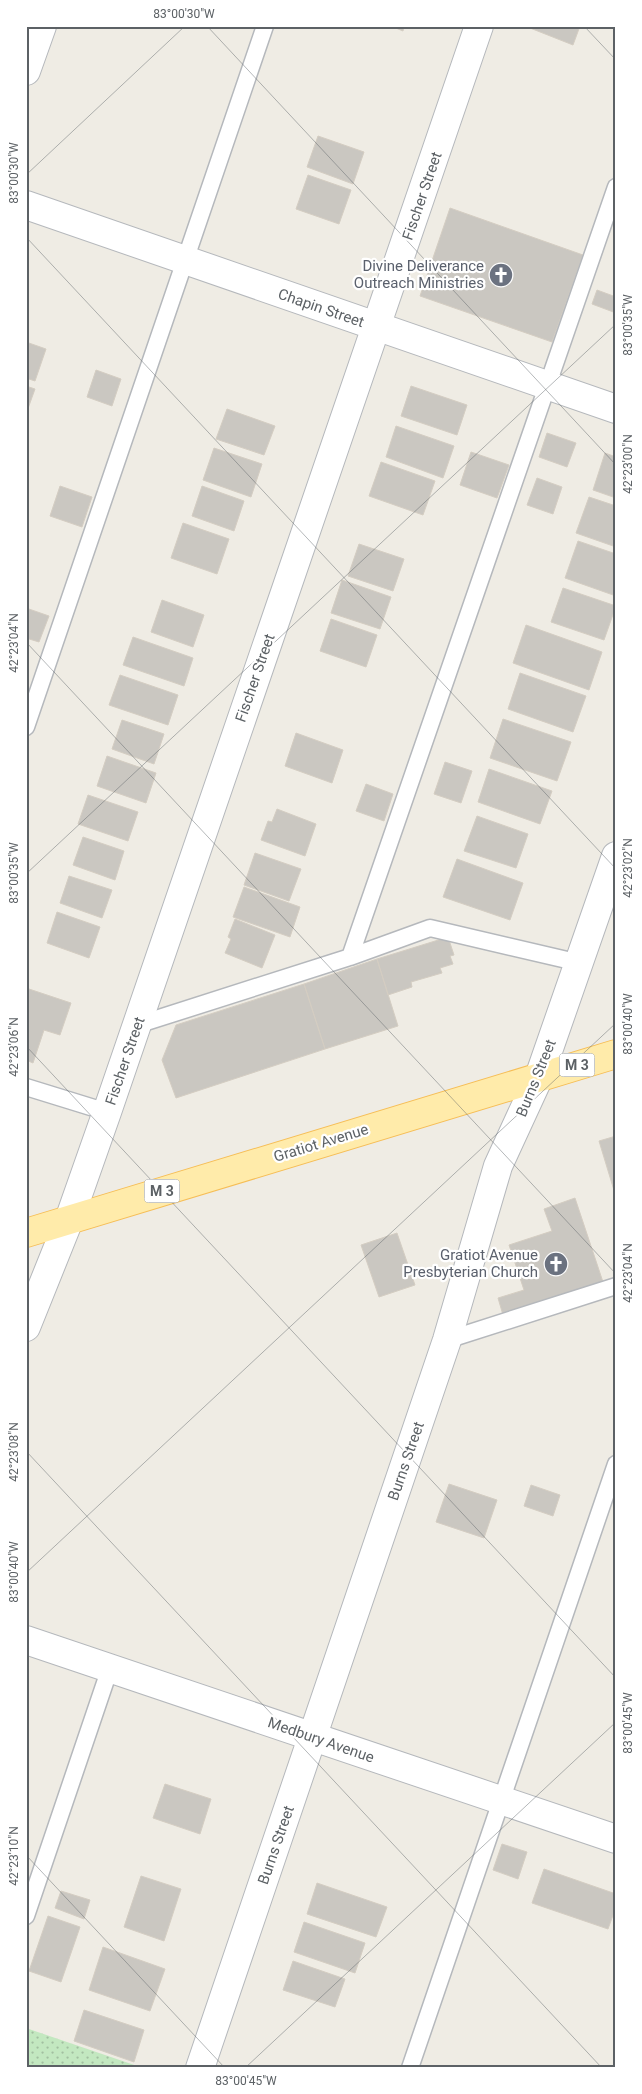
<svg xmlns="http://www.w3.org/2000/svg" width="642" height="2094" font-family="Roboto,sans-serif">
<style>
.park{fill:url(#park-dots)}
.building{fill:#cac7c1;stroke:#d4cdc2}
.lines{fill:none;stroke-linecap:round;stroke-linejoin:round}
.service-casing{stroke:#b5b8bc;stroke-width:19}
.minor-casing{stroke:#b5b8bc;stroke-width:30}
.primary-casing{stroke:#f6be57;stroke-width:30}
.service{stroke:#fff;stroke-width:16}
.minor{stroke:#fff;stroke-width:28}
.primary{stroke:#ffebaa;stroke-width:28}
.ticks{fill:none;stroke:#5c6165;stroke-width:1;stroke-opacity:0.45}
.labels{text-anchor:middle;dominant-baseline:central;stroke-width:4.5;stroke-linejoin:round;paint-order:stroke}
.shield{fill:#fff;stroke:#8d9093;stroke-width:1}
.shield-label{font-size:14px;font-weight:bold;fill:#5c6165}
.street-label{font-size:15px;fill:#5c6165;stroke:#fff}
.worship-label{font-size:15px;fill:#5b616d;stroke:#fff;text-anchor:end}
.neatline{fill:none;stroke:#5c6165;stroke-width:2}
.ticks-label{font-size:12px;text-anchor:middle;fill:#5c6165}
</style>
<defs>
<pattern id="park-dots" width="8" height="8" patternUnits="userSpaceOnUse" patternTransform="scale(1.25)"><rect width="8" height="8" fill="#c3e8c0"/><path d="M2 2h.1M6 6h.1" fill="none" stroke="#a2bfa0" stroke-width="1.8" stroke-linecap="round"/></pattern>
</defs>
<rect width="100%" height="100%" fill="#efece4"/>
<path class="park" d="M26,2028L143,2068H26Z"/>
<path class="building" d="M391,26H404L403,31Z
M525,26H580L573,45Z
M318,136L364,152L353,184L307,167Z
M308,175L351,190L339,224L296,209Z
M450,208L583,255L552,342L420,296Z
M597,290L616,297V313L592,304Z
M26,342L46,349L35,381L26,378Z
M96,370L121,379L112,406L87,397Z
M26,386L35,389L26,414Z
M411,386L467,405L457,435L401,416Z
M227,409L275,426L264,455L216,439Z
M396,426L454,446L443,478L386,457Z
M547,433L576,443L567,467L539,457Z
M214,448L262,464L251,497L203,480Z
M471,452L509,465L497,498L460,485Z
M605,453L616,457V498L593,490Z
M381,462L435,481L423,515L369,496Z
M537,478L562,487L553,514L527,505Z
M60,486L92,497L82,527L50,516Z
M202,486L244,501L234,531L192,516Z
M589,497L616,506V547L576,533Z
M183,523L229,539L217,574L171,558Z
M578,541L616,554V596L565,578Z
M359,544L404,559L393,591L348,576Z
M342,580L391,597L380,629L331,613Z
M563,588L616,606L604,640L551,622Z
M162,600L204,615L193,647L151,632Z
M26,608L49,616L39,642L26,638Z
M331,619L377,635L366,667L320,651Z
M526,625L602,652L589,690L513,663Z
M133,637L193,658L184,686L123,665Z
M520,673L586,696L573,732L508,709Z
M120,675L178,695L168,725L109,705Z
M503,719L571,742L557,781L490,758Z
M122,720L164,734L154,764L112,749Z
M296,733L343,750L332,783L285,766Z
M107,756L156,773L146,803L97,786Z
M445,762L472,771L461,803L434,794Z
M489,769L552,791L540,824L478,802Z
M366,784L393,794L384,821L356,811Z
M88,795L138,812L128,841L78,824Z
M277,809L316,824L305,856L261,840L268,821L272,822Z
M477,816L528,834L516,868L464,851Z
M83,837L124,851L115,880L73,865Z
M255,853L301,869L289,901L244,885Z
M457,859L523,883L510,920L443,897Z
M69,876L112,890L102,918L60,903Z
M244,887L300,907L290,937L233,917Z
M57,912L100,927L89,958L47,943Z
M235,919L275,935L262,968L225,953L231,939L228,937Z
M448,937L454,955L450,956L453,964L440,968L442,973L411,982L412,987L388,995L377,959Z
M377,959L398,1026L325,1049L304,984Z
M304,984L325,1049L176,1098L162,1060L176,1025Z
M26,988L71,1003L60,1035L44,1030L33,1063L26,1060Z
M616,1136V1197L599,1141Z
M575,1198L603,1282L503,1315L498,1298L524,1290L509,1245L552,1231L544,1209Z
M397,1233L415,1285L379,1297L361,1245Z
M449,1484L497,1500L484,1538L436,1522Z
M531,1485L560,1495L553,1516L524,1506Z
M165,1784L211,1799L200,1834L153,1818Z
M502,1844L527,1852L518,1879L493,1870Z
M544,1869L616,1894V1907L608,1929L532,1903Z
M141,1876L181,1889L164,1941L124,1927Z
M317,1883L387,1907L376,1937L307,1914Z
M61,1891L90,1900L84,1919L55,1908Z
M48,1916L80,1927L61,1982L29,1971Z
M304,1922L365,1943L355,1973L294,1952Z
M103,1947L165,1969L150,2011L89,1990Z
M293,1961L345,1979L335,2007L283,1990Z
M84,2010L144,2030L134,2062L74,2041Z"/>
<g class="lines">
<g class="service-casing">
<path id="service" d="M26,727L265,26
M350,957L616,187
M137,1025L350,957L430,928L580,963
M26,1087L107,1112
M447,1340L616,1286
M26,1916L110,1668
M410,2068L616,1464"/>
</g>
<g class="minor-casing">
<path id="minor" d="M26,71L42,26
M26,205L616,409
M26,1327L69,1220L107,1112L479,26
M26,1640L616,1839
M200,2068L447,1340L498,1166L539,1077L616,856"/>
</g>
<g class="primary-casing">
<path id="primary" d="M26,1233L616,1054"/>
</g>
<use href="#service" class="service"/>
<use href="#minor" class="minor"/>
<use href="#primary" class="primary"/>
</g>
<path class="ticks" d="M207,26L616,465M584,26L616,60M26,175L185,26M26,237L616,869M26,642L616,1274M26,874L616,324M26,1046L616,1678M26,1451L602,2068M26,1573L616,1023M26,1855L225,2068M245,2068L616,1722"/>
<defs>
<g id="church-disc" transform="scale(1.25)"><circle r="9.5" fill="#6b7280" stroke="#fff"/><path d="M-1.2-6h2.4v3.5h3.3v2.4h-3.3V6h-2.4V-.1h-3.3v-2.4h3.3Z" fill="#fff"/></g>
</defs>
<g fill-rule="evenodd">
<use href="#church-disc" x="501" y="275"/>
<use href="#church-disc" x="556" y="1264"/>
</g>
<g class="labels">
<g class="shield">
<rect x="559.5" y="1053.5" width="35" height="23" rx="4"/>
<rect x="144.5" y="1179.5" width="35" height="23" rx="4"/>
</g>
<g class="shield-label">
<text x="577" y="1065">M 3</text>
<text x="162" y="1191">M 3</text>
</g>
<g class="street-label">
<text transform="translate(422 196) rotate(-71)">Fischer Street</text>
<text transform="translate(321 308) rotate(19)">Chapin Street</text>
<text transform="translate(255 678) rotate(-71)">Fischer Street</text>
<text transform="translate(125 1061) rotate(-71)">Fischer Street</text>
<text transform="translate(536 1078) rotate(-68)">Burns Street</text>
<text transform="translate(321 1143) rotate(-17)">Gratiot Avenue</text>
<text transform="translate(406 1461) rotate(-71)">Burns Street</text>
<text transform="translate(321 1740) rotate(19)">Medbury Avenue</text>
<text transform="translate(276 1845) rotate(-71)">Burns Street</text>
</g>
<g class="worship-label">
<text x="484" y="266">Divine Deliverance<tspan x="484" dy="17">Outreach Ministries</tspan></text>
<text x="538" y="1255">Gratiot Avenue<tspan x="538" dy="17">Presbyterian Church</tspan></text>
</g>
</g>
<rect width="642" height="2094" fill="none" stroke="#ffffff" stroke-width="55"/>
<rect x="28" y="28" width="586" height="2038" class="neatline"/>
<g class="ticks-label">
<text x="184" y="18">83°00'30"W</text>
<text transform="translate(14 173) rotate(-90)" y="4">83°00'30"W</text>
<text transform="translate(628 325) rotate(-90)" y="4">83°00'35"W</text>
<text transform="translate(628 464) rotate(-90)" y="4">42°23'00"N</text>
<text transform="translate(14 643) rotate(-90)" y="4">42°23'04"N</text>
<text transform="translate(628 868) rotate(-90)" y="4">42°23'02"N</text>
<text transform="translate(14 873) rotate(-90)" y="4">83°00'35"W</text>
<text transform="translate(628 1024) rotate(-90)" y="4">83°00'40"W</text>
<text transform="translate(14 1047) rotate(-90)" y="4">42°23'06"N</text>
<text transform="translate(628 1273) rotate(-90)" y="4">42°23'04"N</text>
<text transform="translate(14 1452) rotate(-90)" y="4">42°23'08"N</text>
<text transform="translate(14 1572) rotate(-90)" y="4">83°00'40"W</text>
<text transform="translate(628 1723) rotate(-90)" y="4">83°00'45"W</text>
<text transform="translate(14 1856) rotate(-90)" y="4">42°23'10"N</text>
<text x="246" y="2085">83°00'45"W</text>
</g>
</svg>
